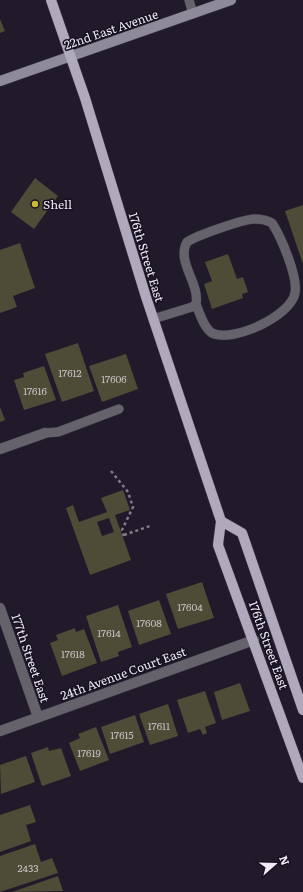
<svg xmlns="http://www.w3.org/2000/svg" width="303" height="892" font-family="Literata,serif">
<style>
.building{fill:#4e4b36;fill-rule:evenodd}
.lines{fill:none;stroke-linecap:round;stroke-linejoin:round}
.lane-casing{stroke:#3e3747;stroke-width:10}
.street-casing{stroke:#3e3747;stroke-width:11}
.secondary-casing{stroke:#3e3747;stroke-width:11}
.primary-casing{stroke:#3e3747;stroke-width:11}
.path{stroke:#817b89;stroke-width:2.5;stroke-dasharray:3 3;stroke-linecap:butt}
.lane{stroke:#66626c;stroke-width:9}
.street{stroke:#66626c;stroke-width:10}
.secondary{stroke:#8f8a99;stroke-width:10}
.primary{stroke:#b0a9bc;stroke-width:10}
.poi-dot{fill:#ccb938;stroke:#171121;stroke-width:1.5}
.labels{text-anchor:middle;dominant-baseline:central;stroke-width:3;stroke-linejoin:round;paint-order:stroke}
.number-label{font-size:10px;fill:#c7c2c6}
.street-label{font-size:12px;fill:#efeaf6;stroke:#171121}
.poi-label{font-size:12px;fill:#efeaf6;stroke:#171121;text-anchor:start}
</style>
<rect width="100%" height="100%" fill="#211a2b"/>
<path class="building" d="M0,19L5,31L0,33Z
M35,178L58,196L34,229L11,212Z
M303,205V264L285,211Z
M20,243L35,288L13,296L17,307L0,313V250Z
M228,254L237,279L243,277L248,292L242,294L243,298L212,309L204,284L212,281L205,262Z
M78,343L94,391L62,402L45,354Z
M126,354L138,389L102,402L89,366Z
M44,366L56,400L24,410L14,380L24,377L23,373Z
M0,407L5,420L0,422Z
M123,490L130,510L115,515L131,560L90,575L66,508L73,505L79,522L107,512L101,498ZM109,518L114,532L102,536L97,522Z
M202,582L214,618L178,629L166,594Z
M159,600L171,634L139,645L128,611Z
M118,605L132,647L118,652L119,656L101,662L86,616Z
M75,628L76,632L84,629L97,663L62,676L50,643L58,640L56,635Z
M240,683L250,711L222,720L214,692Z
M205,691L216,723L205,727L207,733L203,735L200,729L188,733L177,700Z
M168,704L178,736L150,745L139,714Z
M135,715L144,742L110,754L101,727Z
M96,727L109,760L80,771L69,743L80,738L78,734Z
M48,747L49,751L61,748L71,776L42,786L31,753Z
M26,756L35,782L1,794L0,765Z
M30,805L36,822L26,825L31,841L0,852V815Z
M35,844L41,862L52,858L58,873L0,892V856Z
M58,876L63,891L12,892Z"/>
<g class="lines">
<g class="lane-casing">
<path id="lane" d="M189,0L193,14
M153,319L192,307L196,304C200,283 176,262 187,242C198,235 241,220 254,219C261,219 267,220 272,223C281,237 298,276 295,293C291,316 233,343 212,333C204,328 199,312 196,304
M45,433L58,432L119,409"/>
</g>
<g class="street-casing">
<path id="street" d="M0,449L45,433
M0,608L38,717
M0,731L254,640"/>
</g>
<g class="secondary-casing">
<path id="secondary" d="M0,81L231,0"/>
</g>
<g class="primary-casing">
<path id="primary" d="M51,0L85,98L146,297L221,521L218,545L303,778
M221,521L242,533L303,710"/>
</g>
<path class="path" d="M111,471L128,492L133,507L122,530L124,536
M124,535L150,526"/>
<use href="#lane" class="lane"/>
<use href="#street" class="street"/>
<use href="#secondary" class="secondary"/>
<use href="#primary" class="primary"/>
</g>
<circle class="poi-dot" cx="35" cy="204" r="4"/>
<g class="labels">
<g class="number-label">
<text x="70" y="372">17612</text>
<text x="114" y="378">17606</text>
<text x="35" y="390">17616</text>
<text x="190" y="606">17604</text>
<text x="149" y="622">17608</text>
<text x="109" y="632">17614</text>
<text x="73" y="653">17618</text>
<text x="159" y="725">17611</text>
<text x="122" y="734">17615</text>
<text x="89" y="752">17619</text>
<text x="28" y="867">2433</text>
</g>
<g class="street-label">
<text transform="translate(111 29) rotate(-19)">22nd East Avenue</text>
<text transform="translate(147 257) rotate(73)">176th Street East</text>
<text transform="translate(269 645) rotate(70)">176th Street East</text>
<text transform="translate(31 658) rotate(71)">177th Street East</text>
<text transform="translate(123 673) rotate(-20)">24th Avenue Court East</text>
</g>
<g class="poi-label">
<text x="43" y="204">Shell</text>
</g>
</g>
<g transform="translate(275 864) rotate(70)" stroke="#171121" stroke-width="3" paint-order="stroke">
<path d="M0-3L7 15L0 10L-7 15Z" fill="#efeaf6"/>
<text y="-6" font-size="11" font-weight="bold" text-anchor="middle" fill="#efeaf6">N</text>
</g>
</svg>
